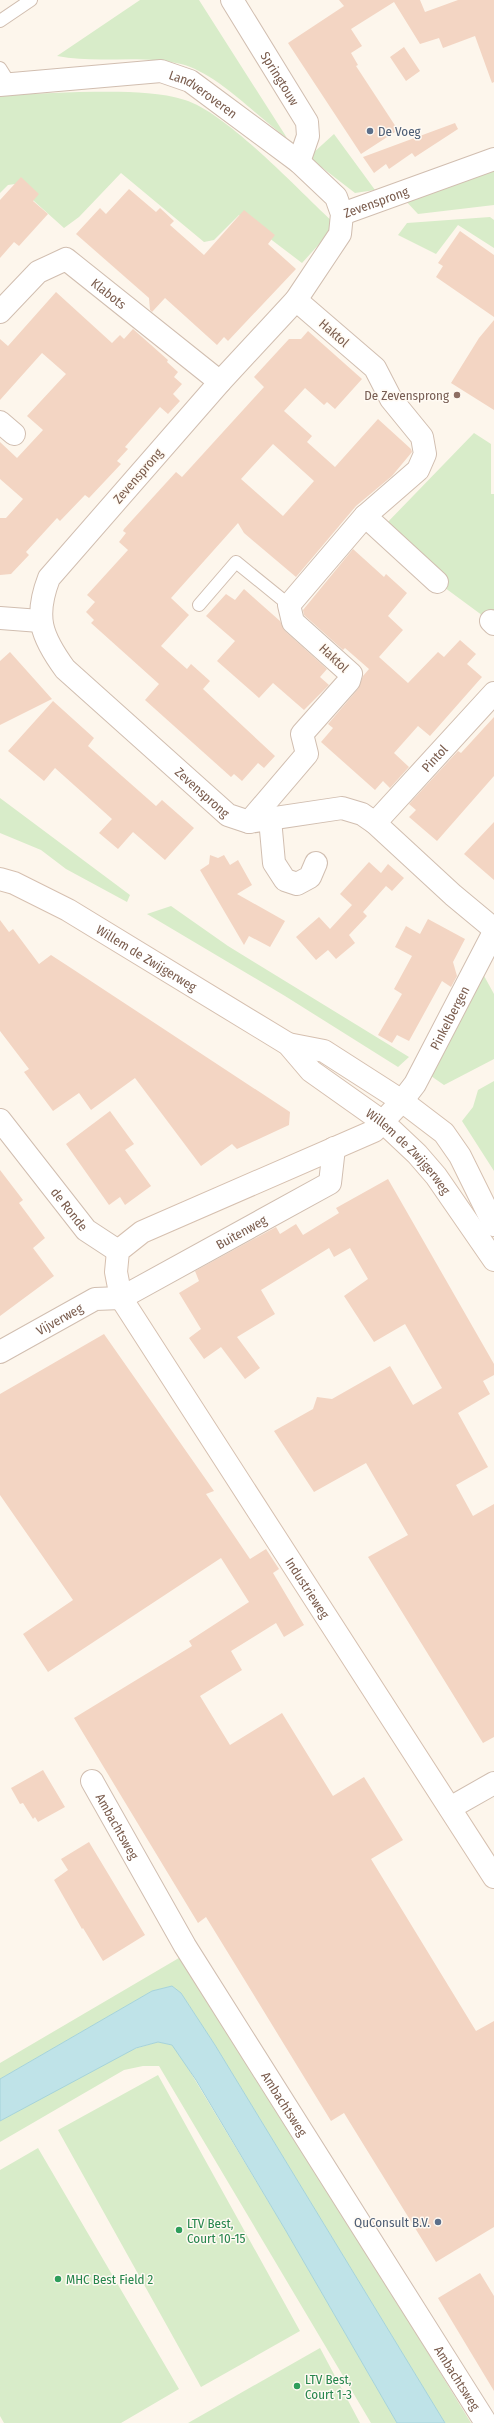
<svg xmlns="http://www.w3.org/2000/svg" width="494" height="2423" font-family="'Fira Sans Condensed',sans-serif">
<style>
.green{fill:#d8ecc9}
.water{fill:#bfe3e8;stroke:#a5d3da}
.building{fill:#f3d5c3;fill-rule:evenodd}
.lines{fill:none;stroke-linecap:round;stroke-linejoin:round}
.lane-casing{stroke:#d1beb0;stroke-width:14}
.street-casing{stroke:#d1beb0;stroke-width:24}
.secondary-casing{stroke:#d6c0b0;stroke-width:24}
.lane{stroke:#fff;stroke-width:12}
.street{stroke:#fff;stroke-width:22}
.secondary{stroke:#fff;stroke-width:22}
.service-dot{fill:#5c6f8a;stroke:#fffaf3;stroke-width:1.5}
.education-dot{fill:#8d6e63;stroke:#fffaf3;stroke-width:1.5}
.leisure-dot{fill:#2e9e5b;stroke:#fffaf3;stroke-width:1.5}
.labels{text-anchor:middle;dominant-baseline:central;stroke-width:3;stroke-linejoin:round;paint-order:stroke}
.street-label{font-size:13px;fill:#7a5c4d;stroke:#fffaf3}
.service-label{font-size:13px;fill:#4e5e75;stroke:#fffaf3;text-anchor:start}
.education-label{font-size:13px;fill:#785e54;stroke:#fffaf3;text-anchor:end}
.leisure-label{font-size:13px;fill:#27864d;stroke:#fffaf3;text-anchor:start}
</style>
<rect width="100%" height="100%" fill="#fdf6ec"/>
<path class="green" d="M140,0H199L287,138C256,116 217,73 181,64C141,54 98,64 57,56Z
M79,92C113,92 152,90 185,100C227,113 298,190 332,221L331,231L302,263L239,215L214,240L204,242L121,173L79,217L64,228L15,184L8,185L0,193V95Z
M334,134L375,190L355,193L311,159L312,154Z
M494,162V205L418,214L403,198Z
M490,217L494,220V248L458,225L436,254L398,235L407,223Z
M474,433L491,444V494H494V624L437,582L383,527Z
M0,798L130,895L127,902L66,869L41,850L0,833Z
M171,906L228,946L409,1057L398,1067L285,996L147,914Z
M483,974L494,994V1059L444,1085L431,1076Z
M494,1081V1171L462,1121L473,1107L478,1090Z
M184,1955L471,2423H445L215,2045L181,1993L172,1986L152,1991L0,2079V2063Z
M158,2042L172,2045L177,2050L286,2231L397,2423H371L159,2066H143L124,2070L0,2142V2121L127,2051Z
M158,2075L300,2331L201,2387L58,2130Z
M38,2148L179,2389L121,2423H4L0,2416V2170Z
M320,2348L360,2423H188Z"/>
<path class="water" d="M172,1986L181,1993L215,2045L445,2423H397L286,2231L196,2080L172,2045L158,2042L136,2048L0,2121V2079L152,1991Z"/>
<path class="building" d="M339,0H420L425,12L458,0H494V82L492,83L475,36L443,48L439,38L420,44L394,2L351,29L362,46L351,53L358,65L356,66L398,130L361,154L288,43L344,6Z
M404,47L420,71L406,81L390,57Z
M455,123L458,129L415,157L412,153L389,169L386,164L374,173L363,157Z
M21,177L39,194L33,201L48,214L19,246L14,242L0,258V200Z
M129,189L156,212L160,208L174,221L170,225L204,255L244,210L275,235L268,244L296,269L228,341L224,337L217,345L165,298L152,312L150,310L149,298L76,234L100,208L106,214Z
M460,231L494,255V317L436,277L443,266L438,263Z
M56,292L112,343L120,335L124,339L133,329L168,360L167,362L178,372L174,377L182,384L173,394L180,401L168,414L160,407L125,447L128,449L117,461L121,464L89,498L85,495L60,521L57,518L26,552L29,555L11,574L0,575V518H6L23,499L0,479V442L17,458L43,430L27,416L66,374L42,353L0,400V339L8,346Z
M494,320V410L451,383L479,338Z
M308,331L362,379L335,409L327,402L324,405L305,388L284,411L312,436L307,442L335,467L378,419L411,449L412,452L392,476L356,506L296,577L244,533L238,523L171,598L189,615L161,646L187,669L191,664L210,681L203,689L275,756L264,768L258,763L242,781L234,774L231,777L145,700L159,684L91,623L94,620L86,612L95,602L87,595L128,550L119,542L126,533L123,531L124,529L176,472L182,477L264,387L254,377L289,339H301ZM273,444L314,481L283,516L241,479Z
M353,549L384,577L386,574L407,593L388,616L403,630L379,657L408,683L438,652L444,657L460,640L476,654L467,664L482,677L430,736L418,726L394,753L409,767L390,788L383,781L375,790L321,742L333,728L328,724L358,689L363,676L369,669L345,648L343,650L304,615L303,610Z
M244,589L280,621L285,631L327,669L320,677L329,685L304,710L273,683L259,698L217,661L235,641L206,616L226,594L235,600Z
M10,652L52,699L0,725V661Z
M53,701L94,738L88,746L156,806L162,800L194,828L165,860L133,832L118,849L99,833L112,819L55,768L44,781L8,751Z
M494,717V776L437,841L409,817L416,810L409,804L458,751L461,753Z
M494,822V880L464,854Z
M210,855L218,858L224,855L230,865L238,860L252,885L237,894L285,921L270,947L249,936L244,945L200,870L209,864Z
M369,862L381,873L388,864L404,878L392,891L386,886L363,912L367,916L349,935L355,943L336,959L328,950L316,960L296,937L319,917L330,929L352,905L340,894Z
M428,919L465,939L453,962L457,976L451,987L442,981L409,1041L397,1035L392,1043L378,1035L402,994L394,989L412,956L395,947L406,926L420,934Z
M0,920L9,932L13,929L39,964L51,955L71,968L290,1112L289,1125L237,1149L232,1144L201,1166L135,1078L91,1110L79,1093L53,1111L24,1072L29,1069L0,1031Z
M110,1111L134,1144L125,1150L151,1186L125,1205L120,1197L109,1205L66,1144Z
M0,1170L23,1200L19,1203L45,1238L33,1248L54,1276L0,1316Z
M388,1179L494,1364V1375L483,1381L490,1394L458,1413L488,1467L456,1485L473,1516L494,1504V1737L483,1743L368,1557L408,1535L366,1463L314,1492L274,1431L313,1409L317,1397L332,1399L390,1366L413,1405L442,1388L405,1324L374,1342L344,1296L368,1279L350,1248L334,1257L329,1248L261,1290L275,1314L237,1337L260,1368L245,1379L221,1347L204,1359L189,1338L201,1329L179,1293L199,1281L195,1271L276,1227L280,1234L296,1224L303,1235L339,1213L336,1208Z
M104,1334L214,1491L206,1494L250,1559L266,1549L279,1569L273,1573L304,1625L284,1637L276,1623L231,1651L242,1670L200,1696L230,1745L282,1713L333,1796L364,1777L403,1840L371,1859L476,2031L494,2021V2227L436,2262L344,2113L331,2121L206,1917L198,1923L74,1718L192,1646L189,1641L249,1602L221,1558L48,1672L23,1634L73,1600L0,1495V1394Z
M43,1770L65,1807L38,1822L35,1817L33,1819L23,1803L20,1804L11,1788Z
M89,1842L145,1935L103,1961L83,1928L82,1929L54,1880L68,1870L61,1859Z
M480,2273L494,2296V2391L438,2298Z"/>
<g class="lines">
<g class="lane-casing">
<path id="lane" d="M0,21L31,0
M0,68L10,84
M199,605L236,562L289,605"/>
</g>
<g class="street-casing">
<g id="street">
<path id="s1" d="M232,0L307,122L308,136L299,162"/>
<path id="s2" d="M0,85L161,71L190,81L299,162L336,197L342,214L340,234L296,300L220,382L49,578C34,617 41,636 65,669L228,815L249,822L342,808L362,814L375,823L453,895L494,929"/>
<path id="s3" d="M342,214L494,159"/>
<path id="s4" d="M0,312L38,272L66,259L220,382"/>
<path d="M0,422L14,434"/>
<path d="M365,516L437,582"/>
<path d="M0,618L40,621"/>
<path d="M491,621L494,624"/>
<path d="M270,819L274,863L285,880L297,884L310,877L316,863"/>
<path d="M249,822L307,754L302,734L349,681L351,674L293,622L289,605L365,516L418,470L425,454L422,437L391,399L375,368L296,300"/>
<path id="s5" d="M375,823L494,693"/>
<path id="s6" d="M402,1101L415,1084L494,932"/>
<path id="s7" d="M0,1120L86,1230L118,1251"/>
<path id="s8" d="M0,1352L95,1299L121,1298L330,1183L334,1148"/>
<path id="s9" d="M92,1781L185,1946L486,2423"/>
<path d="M450,1808L494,1783"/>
</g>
</g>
<g class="secondary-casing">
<g id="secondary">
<path id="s10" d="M0,879L14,883L68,910L288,1044L311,1071L383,1122L417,1154L436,1176L494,1260"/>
<path d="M288,1044L324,1051L402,1101L444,1133L460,1156L494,1225"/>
<path id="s11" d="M402,1101L374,1131L142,1232L118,1251L116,1272L121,1298L494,1877"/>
</g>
</g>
<use href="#lane" class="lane"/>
<use href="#street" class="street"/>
<use href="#secondary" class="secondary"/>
</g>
<g class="service-dot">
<circle cx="370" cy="131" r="4"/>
<circle cx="438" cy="2222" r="4"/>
</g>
<circle class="education-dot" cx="457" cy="395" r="4"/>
<g class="leisure-dot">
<circle cx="179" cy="2230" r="4"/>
<circle cx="58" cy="2279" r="4"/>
<circle cx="297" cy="2386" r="4"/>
</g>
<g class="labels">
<g class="street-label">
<text stroke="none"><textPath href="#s1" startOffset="92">Springtouw</textPath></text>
<text stroke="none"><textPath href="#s2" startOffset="210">Landveroveren</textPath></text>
<text stroke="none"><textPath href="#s3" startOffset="36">Zevensprong</textPath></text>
<text stroke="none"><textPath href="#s4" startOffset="141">Klabots</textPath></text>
<text transform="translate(334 333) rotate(41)">Haktol</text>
<text transform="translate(138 476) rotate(-49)">Zevensprong</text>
<text transform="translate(334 658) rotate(43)">Haktol</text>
<text stroke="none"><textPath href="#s5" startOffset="88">Pintol</textPath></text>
<text stroke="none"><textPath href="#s2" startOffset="1151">Zevensprong</textPath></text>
<text stroke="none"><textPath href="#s10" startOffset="167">Willem de Zwijgerweg</textPath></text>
<text stroke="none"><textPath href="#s6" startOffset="96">Pinkelbergen</textPath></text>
<text stroke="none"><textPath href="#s10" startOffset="495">Willem de Zwijgerweg</textPath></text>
<text stroke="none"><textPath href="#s7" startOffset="113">de Ronde</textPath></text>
<text stroke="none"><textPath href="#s8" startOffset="272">Buitenweg</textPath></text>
<text stroke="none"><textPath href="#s8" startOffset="68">Vijverweg</textPath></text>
<text stroke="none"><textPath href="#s11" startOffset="717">Industrieweg</textPath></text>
<text stroke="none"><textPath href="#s9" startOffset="52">Ambachtsweg</textPath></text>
<text stroke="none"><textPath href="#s9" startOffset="376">Ambachtsweg</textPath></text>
<text stroke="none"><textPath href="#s9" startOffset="700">Ambachtsweg</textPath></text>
</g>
<g class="service-label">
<text x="378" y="131">De Voeg</text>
<text x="430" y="2222" text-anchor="end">QuConsult B.V.</text>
</g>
<g class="education-label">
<text x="449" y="395">De Zevensprong</text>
</g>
<g class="leisure-label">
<text x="187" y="2223">LTV Best,<tspan x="187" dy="15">Court 10-15</tspan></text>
<text x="66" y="2279">MHC Best Field 2</text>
<text x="305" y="2379">LTV Best,<tspan x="305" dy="15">Court 1-3</tspan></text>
</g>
</g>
</svg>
